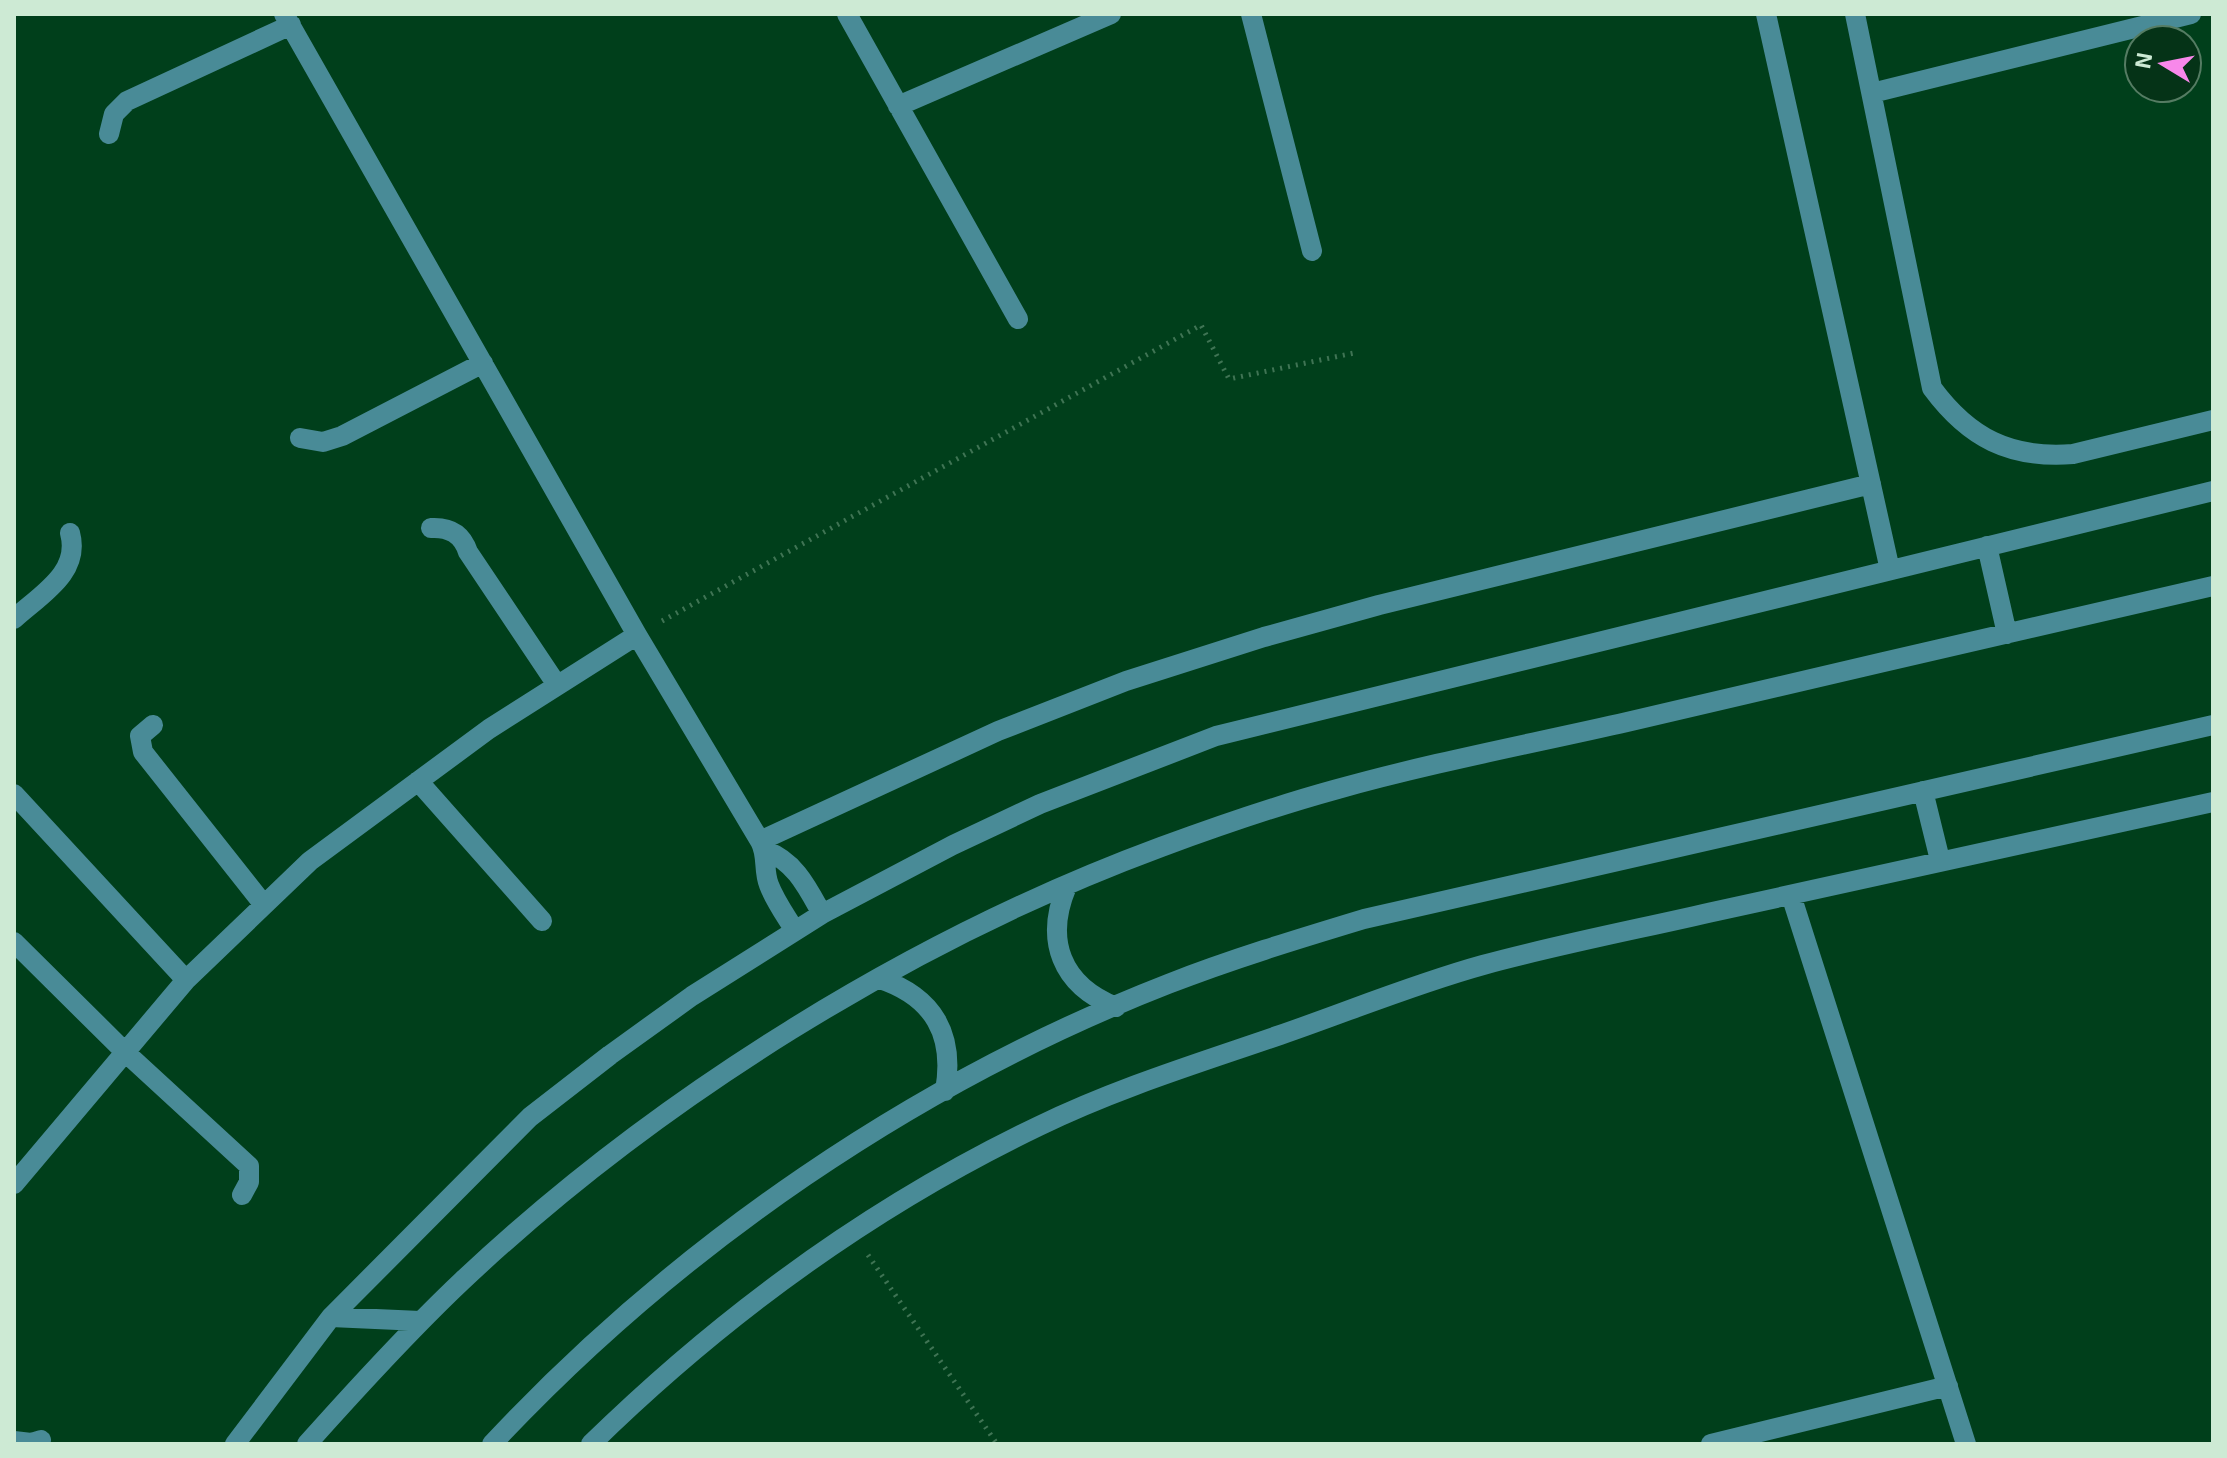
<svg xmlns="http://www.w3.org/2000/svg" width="2227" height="1458" font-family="'Exo 2',sans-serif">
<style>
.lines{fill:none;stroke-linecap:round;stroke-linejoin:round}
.path{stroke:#3f7454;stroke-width:5;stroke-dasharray:2 6;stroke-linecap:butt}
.minor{stroke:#498b97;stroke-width:20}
</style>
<rect width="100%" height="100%" fill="#003f1b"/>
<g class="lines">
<path class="path" d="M662,621L1201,325L1229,379L1354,353
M868,1255L997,1444"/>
<path class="minor" d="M284,14L637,635L760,841C768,855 763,870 769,885C775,901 786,916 795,931
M847,14L1018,319
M1251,14L1312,251
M1766,14L1890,570
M1855,14L1932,388C1969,438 2010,459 2073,454L2213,420
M1872,93L2191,14
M898,106L1111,14
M109,134L114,114L127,101L291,25
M300,438L323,442L342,436L483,363
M431,528C449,527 462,534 468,552L557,685
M1987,546L2007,634
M14,619C40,595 81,573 70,533
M153,725L140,736L143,752L264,905
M418,781L542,921
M1923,791L1940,860
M14,794L186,980
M760,841L998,731L1126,681L1264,637L1379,605L1871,484
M766,851C795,861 808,889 822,914
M1067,886C1044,940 1061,985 1116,1007
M1791,895L1966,1444
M14,942L125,1052L249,1166V1182L242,1195
M880,979C934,997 955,1035 945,1091
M14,1184L186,980L310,861L489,729L637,635
M331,1317L420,1321
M14,1441L31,1443L41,1440
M235,1444L331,1317L530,1117L610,1055L692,996L822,914L953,845L1040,804L1216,736L2213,491
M307,1444C357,1388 408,1332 462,1281C656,1098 912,939 1161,847C1218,826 1276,806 1334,790C1430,763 1530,744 1627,722C1822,676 2018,631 2213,586
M492,1444C678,1245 914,1083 1168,984C1232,959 1298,939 1364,919L2213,725
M591,1444C723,1315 872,1206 1039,1126C1117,1088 1199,1063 1280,1035C1347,1012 1414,984 1483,965C1560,944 1639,929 1717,911C1882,874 2047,837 2213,802
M1711,1444L1948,1386"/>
</g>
<rect width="2227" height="1458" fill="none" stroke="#cdead4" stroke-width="32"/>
<g transform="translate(2163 64) rotate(280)"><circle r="38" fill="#053317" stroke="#557c63" stroke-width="2"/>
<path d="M0-6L14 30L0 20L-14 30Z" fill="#f888ea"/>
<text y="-12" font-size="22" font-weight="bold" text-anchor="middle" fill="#cdead4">N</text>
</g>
</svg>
